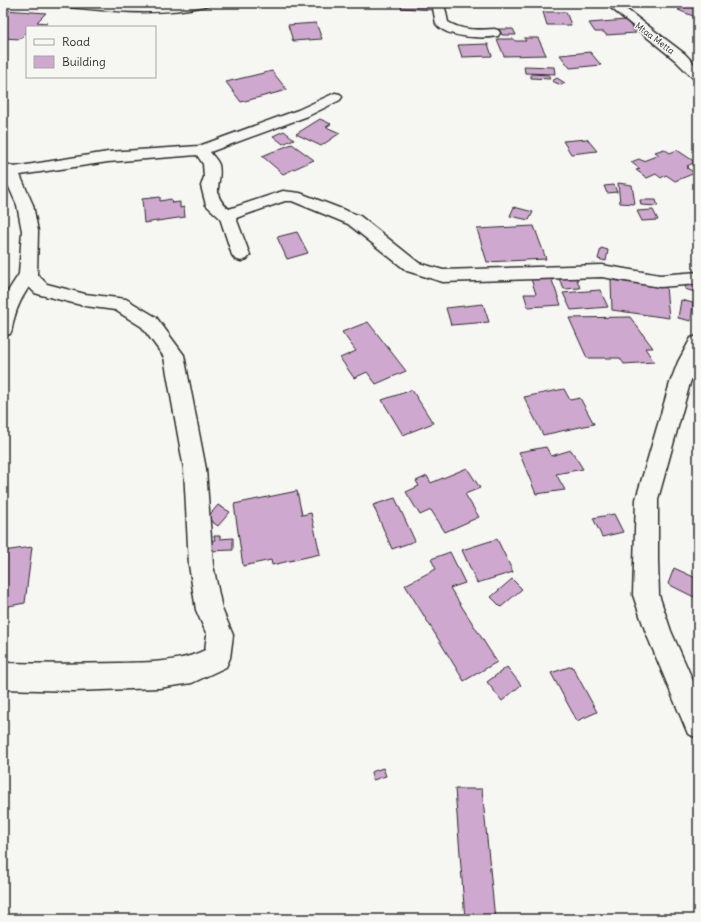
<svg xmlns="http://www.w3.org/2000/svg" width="701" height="922" font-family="Delius,sans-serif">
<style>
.building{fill:#cfa8d0;stroke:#2b2b2b}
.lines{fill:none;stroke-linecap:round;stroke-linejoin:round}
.street-casing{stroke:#2b2b2b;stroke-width:3}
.street{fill:#f6f6f2;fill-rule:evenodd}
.labels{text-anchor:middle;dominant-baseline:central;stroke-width:3;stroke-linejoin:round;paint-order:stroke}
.far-street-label{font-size:9px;fill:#2b2b2b;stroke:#f6f6f2}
</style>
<rect width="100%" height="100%" fill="#f6f6f2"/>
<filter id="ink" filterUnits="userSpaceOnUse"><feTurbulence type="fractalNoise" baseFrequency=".025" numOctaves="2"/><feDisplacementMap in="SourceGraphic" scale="8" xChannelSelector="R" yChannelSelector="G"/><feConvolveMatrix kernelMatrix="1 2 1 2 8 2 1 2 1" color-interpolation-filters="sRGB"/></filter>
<g filter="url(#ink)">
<path class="building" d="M402,3H435L434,10L401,8Z
M451,3H472L473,7H453Z
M689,5L698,9V18L678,10Z
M5,10L46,13L37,22L47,23L43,27H27V32L20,39L3,38V12Z
M543,12H566L571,25H547Z
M626,20L636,33L606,35L604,32H595L589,23Z
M316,23L322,39L293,41L288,25Z
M499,29H513L516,35H502Z
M524,38H538L546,55L504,56L497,39H514L515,41H526Z
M488,44L492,56L462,57L458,45Z
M590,52L601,65L570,68L560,55Z
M524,66L554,67L555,74L525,73Z
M272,71L287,90L241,102L226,82Z
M531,74L549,75L550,79L531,78Z
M557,78L565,83L561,85L552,81Z
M320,119L331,124L326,127L340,133L321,146L296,134Z
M284,131L294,139L283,144L273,136Z
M587,139L597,151L571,154L563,141Z
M292,144L314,160L283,174L262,156Z
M664,149L670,153L677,150L695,162L687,166L689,167L687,168L695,173L675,181L666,175L661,178L656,174L647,178L636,170L640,169L631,162L639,159L643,161L659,155L655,152Z
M618,183L632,185L635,204L620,203Z
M614,185L617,192L607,193L604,186Z
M160,197V201L171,199L172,203L180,202V208L184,207L185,217L144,223L142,199Z
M640,200H656L658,206L641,205Z
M514,207L533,212L529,220L510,216Z
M653,210L658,220L642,221L637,211Z
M534,226L546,259L487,262L477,229Z
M297,232L308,253L287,259L277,237Z
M601,248L608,250L606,261L598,259Z
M550,275L561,305L528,307L524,294H536L530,276Z
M576,277L580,288L564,289L559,279Z
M611,280L666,287L669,318L612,310Z
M686,283L698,287V293L685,289Z
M600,290L608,307L571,310L563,293Z
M681,300L693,303L691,321L678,318Z
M483,304L489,322L451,325L446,308Z
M630,317L653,348H645L654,362L624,364L620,358H587L569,318Z
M368,322L406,371L376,384L367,372L354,378L340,358L356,351L342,332Z
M564,389L570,400L580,398L594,424L543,435L524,397Z
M412,390L433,423L403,435L382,400Z
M546,447L551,456L571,450L583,469L556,474L565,490L536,494L519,452Z
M467,468L480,488L465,494L479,517L445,532L431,510L420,515L406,492L419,486L416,481L427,476L431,483Z
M297,491L302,515L311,513L320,554L272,565L271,560L243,566L234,504Z
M395,498L415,541L392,549L373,505Z
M218,505L230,512L218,526L207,518Z
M614,514L623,532L602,537L593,518Z
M214,536H220V539L233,538V550L209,551V541L215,540Z
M497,539L513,572L477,583L462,550Z
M32,547L25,603L3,607V551Z
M450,552L465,583L450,588L497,662L464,681L405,585L436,569L431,559Z
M674,568L698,579V599L668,584Z
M512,579L522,589L501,607L491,597Z
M572,666L597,712L577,721L551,673Z
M507,667L521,685L502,701L487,682Z
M383,768L386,776L373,780L371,772Z
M455,789H482L495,919H465Z"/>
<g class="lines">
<g class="street-casing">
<path id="street" d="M53,3L132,4L211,3L209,5C161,17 107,11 59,6L55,5Z
M432,3H444L448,22C462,31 478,30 494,29L498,30L500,33L498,36C483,39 446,38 436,24Z
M605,3H618L685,54L698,68V79L693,78L675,60Z
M335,93L340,94L342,97L340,100L308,116L210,152C213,156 218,161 219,165C223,184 209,193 229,209L283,191L300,193L360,216L419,263L443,270L602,265L660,275L698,272V284L660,287L602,277L443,282L407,271L348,224L292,201H285L236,218L250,255L247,259L241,261L235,259L232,255L220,218L206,205L201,186L204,177L203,164L197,155L108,162L20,175L33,205L38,231L37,274L47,284L85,294L126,299L156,317L184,355L206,469L213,565L222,609L233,635L230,658L226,667L192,683L159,688L73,691L3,689V663C42,664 81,664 120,663C149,662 178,663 205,650L207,635L196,610L189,565L184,469L164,357L142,327L115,310L85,306L41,295L35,293L29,287C22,297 17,307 14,319C12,324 13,329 10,334L3,336V299L19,274L22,231L17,205L3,174V162L14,167L108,152L199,146L298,110Z
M698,336V362L690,383L658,499V560L659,595L671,631L698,692V738L688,734L646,633L633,595L636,499L670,383L678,362L691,338Z"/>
</g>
<use href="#street" class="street"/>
</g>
</g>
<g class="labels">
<g class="far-street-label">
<text transform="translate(655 38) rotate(37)">Mtaa Metta</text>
</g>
</g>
<rect width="701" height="922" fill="none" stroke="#f6f6f2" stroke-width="16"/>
<rect x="8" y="8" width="685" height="906" fill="none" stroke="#2b2b2b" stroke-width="1.5" filter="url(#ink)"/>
<rect x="26" y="26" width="130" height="52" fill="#f6f6f2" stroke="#a5a5a2"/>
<rect x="34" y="39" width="20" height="6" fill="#f6f6f2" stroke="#a5a5a2"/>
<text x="62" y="46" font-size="12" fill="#2b2b2b">Road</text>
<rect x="34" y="56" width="20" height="12" fill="#cfa8d0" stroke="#a5a5a2"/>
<text x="62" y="66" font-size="12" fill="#2b2b2b">Building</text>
</svg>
